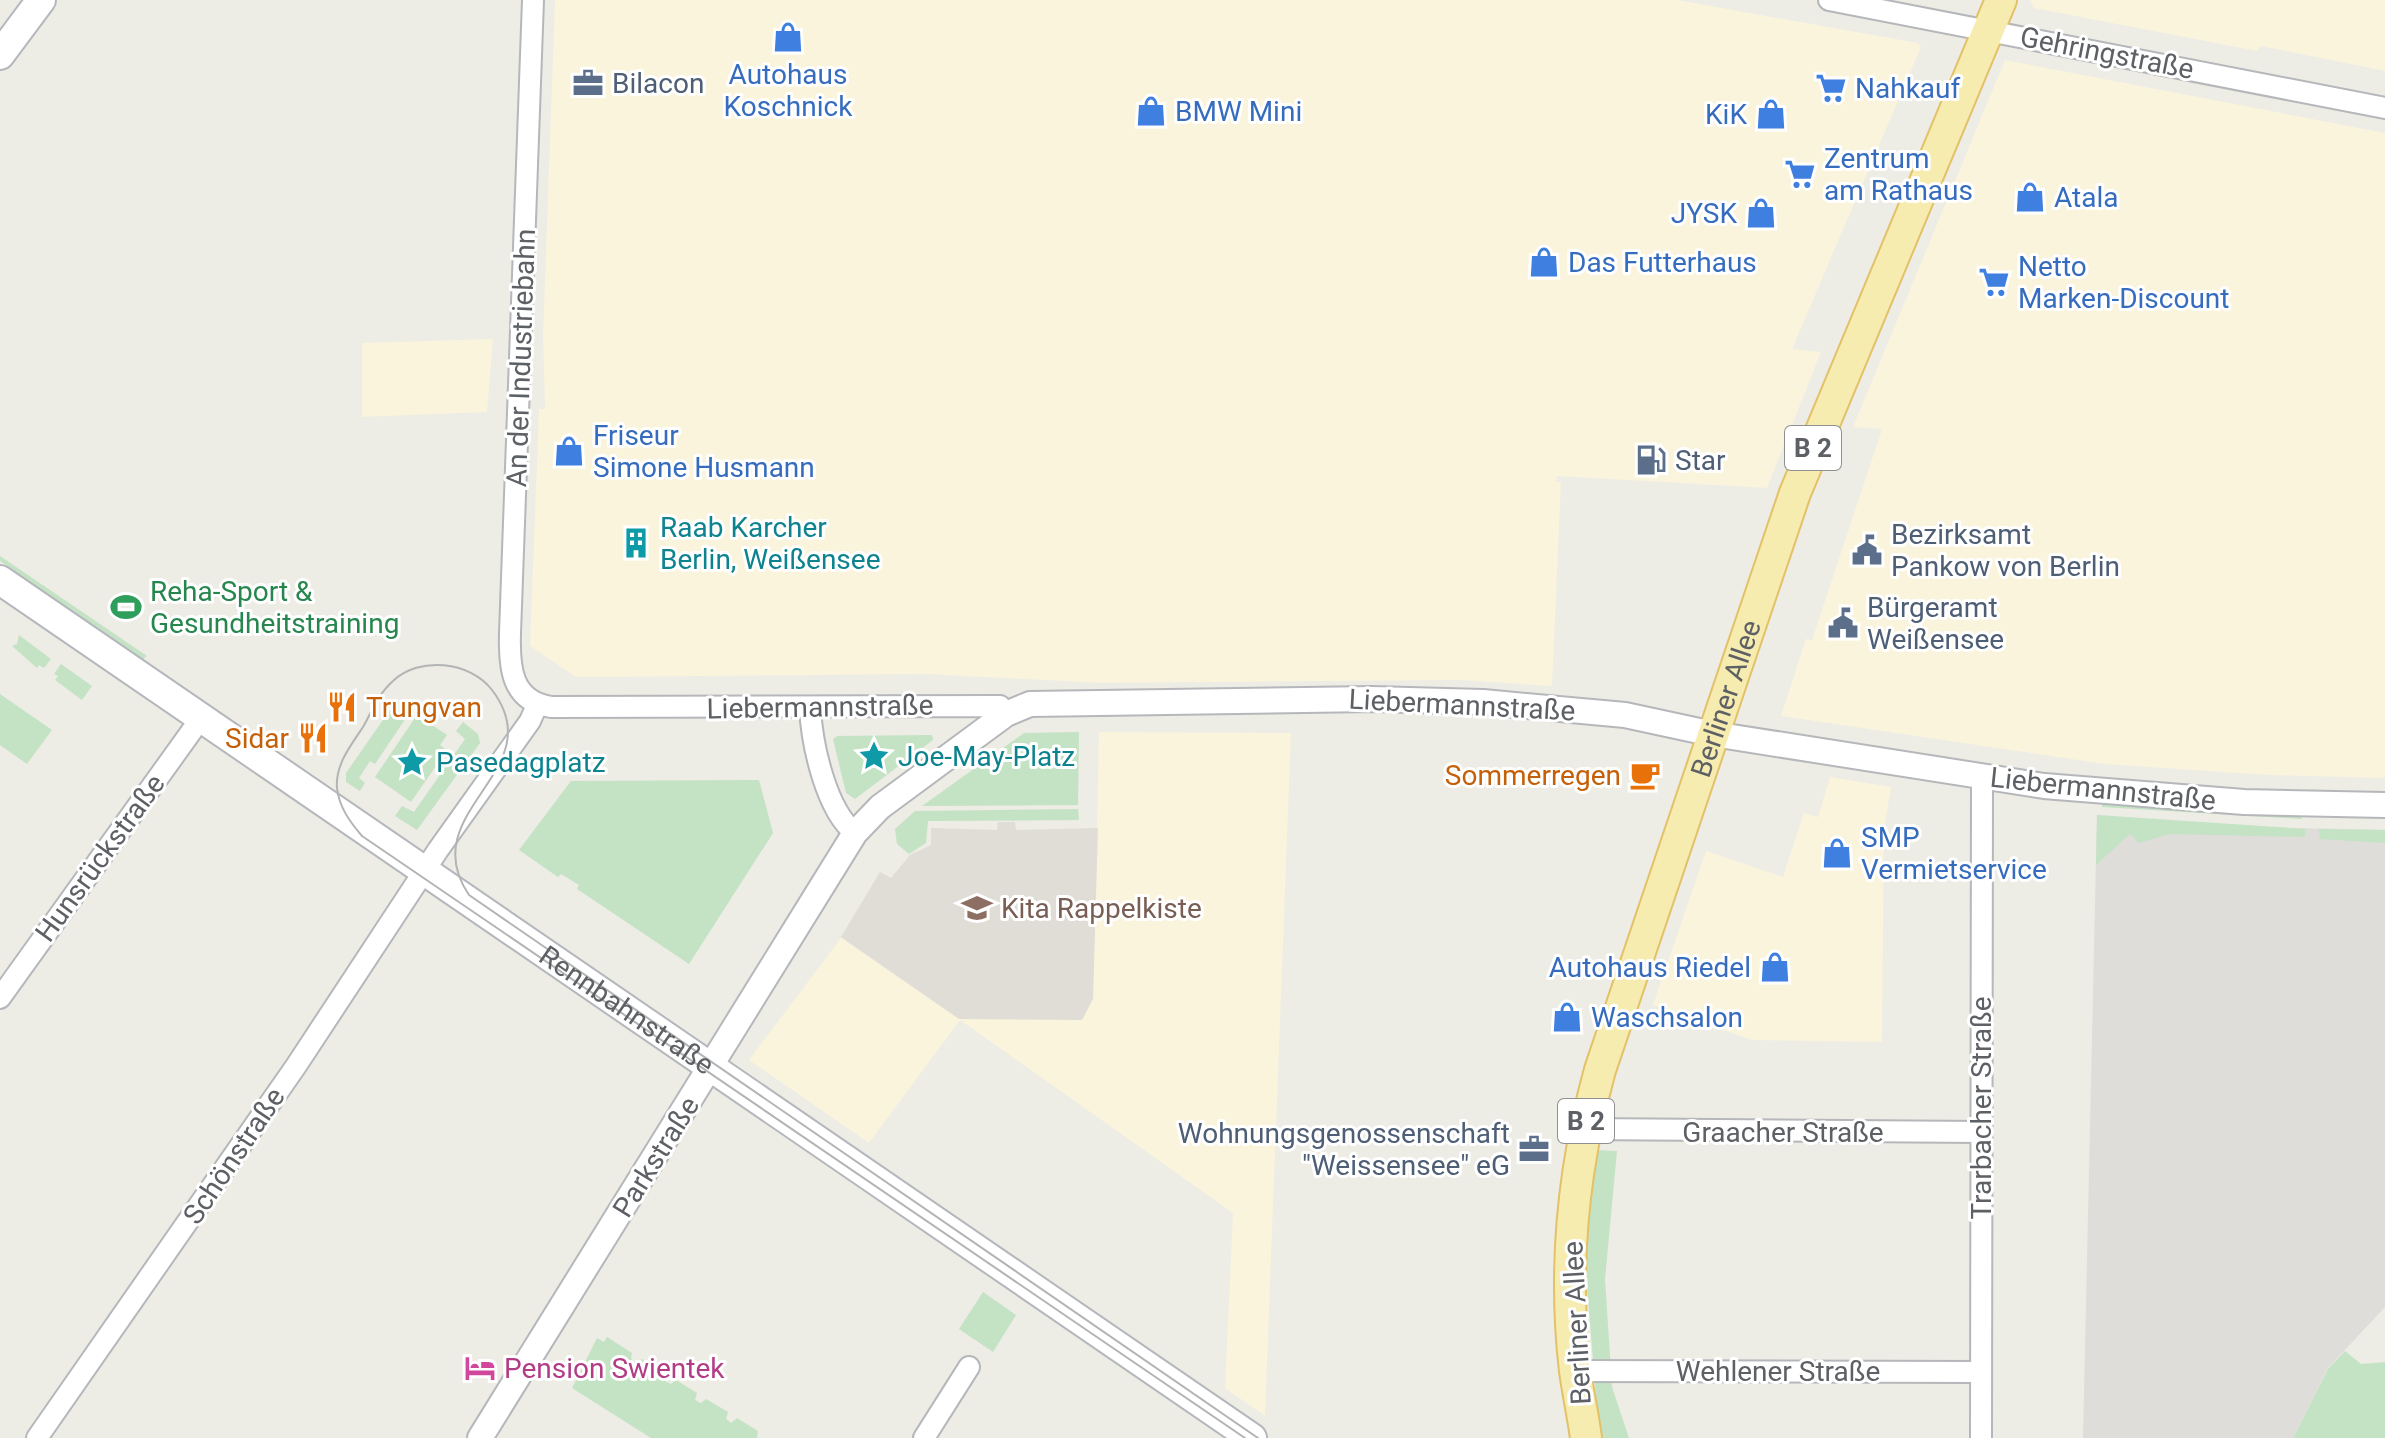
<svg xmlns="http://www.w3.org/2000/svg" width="2385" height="1438" font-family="Roboto,sans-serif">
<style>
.commercial{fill:#faf4dd}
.industrial{fill:#dfddd9}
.education{fill:#e0ddd6}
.green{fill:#c4e2c4}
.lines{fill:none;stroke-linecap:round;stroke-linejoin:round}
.minor-casing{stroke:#b5b7ba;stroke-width:24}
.tertiary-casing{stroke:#b5b7ba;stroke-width:28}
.secondary-casing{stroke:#b4b7bb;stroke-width:32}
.primary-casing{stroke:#e3c168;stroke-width:34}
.minor{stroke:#fff;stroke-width:20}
.tertiary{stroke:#fff;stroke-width:24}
.secondary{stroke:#fff;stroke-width:28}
.primary{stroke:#f7ecb0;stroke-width:30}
.tram{stroke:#b3b4b4;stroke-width:2}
.labels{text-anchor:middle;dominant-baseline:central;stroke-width:6;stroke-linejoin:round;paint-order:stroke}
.shield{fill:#fff;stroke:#8e9092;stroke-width:2}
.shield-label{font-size:26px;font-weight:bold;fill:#5d6064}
.street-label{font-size:28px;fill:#5d6064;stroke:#fff}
.shop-label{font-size:28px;fill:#366cbe;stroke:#fff;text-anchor:start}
.service-label{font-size:28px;fill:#4e5e75;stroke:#fff;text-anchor:start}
.culture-label{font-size:28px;fill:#0d838f;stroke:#fff;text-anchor:start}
.leisure-label{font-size:28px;fill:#27864d;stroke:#fff;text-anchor:start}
.food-label{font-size:28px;fill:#c56008;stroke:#fff;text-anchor:end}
.education-label{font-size:28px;fill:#785e54;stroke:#fff;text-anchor:start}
.hotel-label{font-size:28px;fill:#b23c85;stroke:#fff;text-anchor:start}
</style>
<rect width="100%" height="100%" fill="#edece5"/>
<path class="commercial" d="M555,0H1677L1918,43L1921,47L1792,349L1821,352L1767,488L1557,476L1556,482H1561L1552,686L1460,680L1102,683L926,674L576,677L530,646L539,409H545L543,336Z
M2030,0H2385V71L2261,46L2257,51L2034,8Z
M2005,60L2385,133V778L2266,775L2105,764L1781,716L1806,639L1812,640L1882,429L1853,427Z
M493,339L487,412L362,417V343Z
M1099,732L1291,733L1265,1416L1225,1388L1233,1213L960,1020L869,1143L749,1060L841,938L959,1019L1093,999Z
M1830,777L1891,787L1884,829L1882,1042L1752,1040L1653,1005L1706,851L1783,877L1804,813L1818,817Z"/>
<path class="industrial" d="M2097,815L2249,827L2385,830V1307L2328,1368L2293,1438H2083Z"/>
<path class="education" d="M998,822H1015L1016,830L1098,828L1093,999L1082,1020L959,1019L841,937L880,872L891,878L910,855L931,845V828L997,830Z"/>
<path class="green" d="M0,556L147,656L143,659L0,561Z
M19,635L51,659L44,668L39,665L37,668L12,646L17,644Z
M61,664L92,686L82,700L55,680L58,676L54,674Z
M0,694L52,730L27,764L0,745Z
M397,700L412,709L375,764L370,761L359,778L365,783L360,791L346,782V773Z
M417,715L447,735L440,745L447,750L411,802L375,777Z
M463,722L478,734L480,743L417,830L395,816L402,806L414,812L465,739L456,731Z
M1079,732L1078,805L922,806L1024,733Z
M932,735L933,740L855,799L846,793L833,739L837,736Z
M759,780L773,833L689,964L577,889L579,885L561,874L558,877L519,850L571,781Z
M2102,803L2301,815L2302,819L2102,807Z
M1078,809L1079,820L928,821L926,843L909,854L897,844L895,829L915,811Z
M2097,815L2305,829V837L2169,834L2139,843L2130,834L2096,865Z
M2319,829L2385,830V843L2320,839Z
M1594,1150L1617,1151L1605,1279L1612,1387L1629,1438H1601L1599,1433L1583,1238Z
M983,1292L1016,1315L993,1352L959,1329Z
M607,1337L632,1353L631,1359L636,1363L642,1359L667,1375L665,1381L671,1384L676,1380L697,1393L695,1400L701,1403L706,1399L728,1412L726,1419L731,1423L737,1418L758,1431L757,1438H651L572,1388L597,1338L604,1342Z
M2345,1351L2361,1364L2385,1362V1438H2293L2328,1369Z"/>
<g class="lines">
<g class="minor-casing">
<path id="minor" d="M533,0L510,633C509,667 511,701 551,707L1000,706L1006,714
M1829,0L2385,108
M810,708C812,745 826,810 855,833
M0,998L201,718
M1584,1129L1981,1132
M1575,1371L1980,1372
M37,1438L296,1066L438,850L530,721L537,705
M924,1438L969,1367
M1981,1438L1982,777"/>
</g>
<g class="tertiary-casing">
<path id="tertiary" d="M480,1438L855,833L880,807L1006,714L1030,704L1372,699L1483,702L1625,715L1713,734L2044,786L2244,802L2385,805"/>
</g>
<g class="secondary-casing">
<g id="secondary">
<path d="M0,55L41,0"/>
<path id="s1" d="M0,580L1252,1438"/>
</g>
</g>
<g class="primary-casing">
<g id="primary">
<path id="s2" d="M1586,1438C1583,1415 1578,1393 1575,1371C1563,1269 1573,1168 1600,1070L1795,493L2001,0"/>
</g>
</g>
<use href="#minor" class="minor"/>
<use href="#tertiary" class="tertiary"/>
<use href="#secondary" class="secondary"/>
<use href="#primary" class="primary"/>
<path class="tram" d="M1245,1438L362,836C350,822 339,807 337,788C335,765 351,745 363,727C372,711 379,693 393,681C419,656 470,661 492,690C554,771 412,811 469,895L1258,1438"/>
</g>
<defs>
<g id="shop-bare" transform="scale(2.4)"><path d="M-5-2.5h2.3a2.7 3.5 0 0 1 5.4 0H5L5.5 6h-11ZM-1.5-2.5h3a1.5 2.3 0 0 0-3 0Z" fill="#3f7fe0" stroke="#fff" stroke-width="2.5" paint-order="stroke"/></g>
<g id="office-bare" transform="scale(2.4)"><path d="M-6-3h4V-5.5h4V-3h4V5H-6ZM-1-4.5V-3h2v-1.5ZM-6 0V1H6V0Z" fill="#5c6f8a" stroke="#fff" stroke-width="2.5" paint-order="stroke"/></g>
<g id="supermarket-bare" transform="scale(2.4)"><path d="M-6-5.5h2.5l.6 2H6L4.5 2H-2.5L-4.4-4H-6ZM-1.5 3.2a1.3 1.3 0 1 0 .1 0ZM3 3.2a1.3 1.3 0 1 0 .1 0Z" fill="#3f7fe0" stroke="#fff" stroke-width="2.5" paint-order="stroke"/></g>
<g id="fuel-bare" transform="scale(2.4)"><path d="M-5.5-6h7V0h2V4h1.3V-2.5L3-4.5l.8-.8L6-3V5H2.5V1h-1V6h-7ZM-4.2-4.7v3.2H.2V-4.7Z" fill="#5c6f8a" stroke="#fff" stroke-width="2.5" paint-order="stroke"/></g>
<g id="building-bare" transform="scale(2.4)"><path d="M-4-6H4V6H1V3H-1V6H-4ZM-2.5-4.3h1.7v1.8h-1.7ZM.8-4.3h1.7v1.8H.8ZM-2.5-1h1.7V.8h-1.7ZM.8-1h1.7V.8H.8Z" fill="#0f9aa8" stroke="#fff" stroke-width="2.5" paint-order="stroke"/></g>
<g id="civic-bare" transform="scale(2.4)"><path d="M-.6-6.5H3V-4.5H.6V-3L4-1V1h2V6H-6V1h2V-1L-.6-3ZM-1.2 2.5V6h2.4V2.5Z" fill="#5c6f8a" stroke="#fff" stroke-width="2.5" paint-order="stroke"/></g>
<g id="stadium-bare" transform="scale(2.4)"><path d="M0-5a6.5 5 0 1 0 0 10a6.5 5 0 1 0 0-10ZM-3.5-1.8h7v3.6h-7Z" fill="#2e9e5b" stroke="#fff" stroke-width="2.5" paint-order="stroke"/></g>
<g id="restaurant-bare" transform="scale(2.4)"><path d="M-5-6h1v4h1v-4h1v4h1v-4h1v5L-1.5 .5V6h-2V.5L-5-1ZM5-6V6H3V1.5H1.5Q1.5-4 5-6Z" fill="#e8710a" stroke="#fff" stroke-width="2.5" paint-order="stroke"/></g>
<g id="sight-bare" transform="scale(2.4)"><path d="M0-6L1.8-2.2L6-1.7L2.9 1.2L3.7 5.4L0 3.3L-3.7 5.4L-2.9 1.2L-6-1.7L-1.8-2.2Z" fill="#0f9aa8" stroke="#fff" stroke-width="2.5" paint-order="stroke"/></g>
<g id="cafe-bare" transform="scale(2.4)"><path d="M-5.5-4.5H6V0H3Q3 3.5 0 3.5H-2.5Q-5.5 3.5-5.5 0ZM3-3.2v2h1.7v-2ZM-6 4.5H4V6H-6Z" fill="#e8710a" stroke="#fff" stroke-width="2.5" paint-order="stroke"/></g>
<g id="school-bare" transform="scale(2.4)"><path d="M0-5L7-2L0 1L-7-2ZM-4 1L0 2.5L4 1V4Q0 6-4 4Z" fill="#8d6e63" stroke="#fff" stroke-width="2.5" paint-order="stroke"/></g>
<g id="hotel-bare" transform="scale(2.4)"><path d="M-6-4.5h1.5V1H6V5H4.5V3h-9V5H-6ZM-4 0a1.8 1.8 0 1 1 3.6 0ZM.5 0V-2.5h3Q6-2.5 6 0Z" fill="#d1479c" stroke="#fff" stroke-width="2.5" paint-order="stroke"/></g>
</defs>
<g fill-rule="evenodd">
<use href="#shop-bare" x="788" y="37"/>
<use href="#office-bare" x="588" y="83"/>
<use href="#supermarket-bare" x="1831" y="88"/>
<use href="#shop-bare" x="1151" y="111"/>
<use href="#shop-bare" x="1771" y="114"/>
<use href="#supermarket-bare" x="1800" y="174"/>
<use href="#shop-bare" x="2030" y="197"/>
<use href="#shop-bare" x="1761" y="213"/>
<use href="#shop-bare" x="1544" y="262"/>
<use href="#supermarket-bare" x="1994" y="282"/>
<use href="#shop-bare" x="569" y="451"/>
<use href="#fuel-bare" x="1651" y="460"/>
<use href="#building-bare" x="636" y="543"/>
<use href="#civic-bare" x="1867" y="550"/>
<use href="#stadium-bare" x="126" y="607"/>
<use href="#civic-bare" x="1843" y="623"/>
<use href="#restaurant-bare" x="342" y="707"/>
<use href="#restaurant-bare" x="313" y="738"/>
<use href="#sight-bare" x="874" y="756"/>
<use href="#sight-bare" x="412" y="762"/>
<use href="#cafe-bare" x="1645" y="775"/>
<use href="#shop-bare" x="1837" y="853"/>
<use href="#school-bare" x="977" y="908"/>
<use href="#shop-bare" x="1775" y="967"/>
<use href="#shop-bare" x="1567" y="1017"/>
<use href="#office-bare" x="1534" y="1149"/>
<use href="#hotel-bare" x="480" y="1368"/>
</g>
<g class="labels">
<g class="shield">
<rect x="1785" y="426" width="56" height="44" rx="6"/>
<rect x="1558" y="1099" width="56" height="44" rx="6"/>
</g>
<g class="shield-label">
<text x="1813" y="448">B 2</text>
<text x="1586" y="1121">B 2</text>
</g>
<g class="street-label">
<text transform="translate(2107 53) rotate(11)">Gehringstraße</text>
<text transform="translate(521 358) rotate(-88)">An der Industriebahn</text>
<text stroke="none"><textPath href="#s2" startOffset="764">Berliner Allee</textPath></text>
<text transform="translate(1462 705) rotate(3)">Liebermannstraße</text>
<text transform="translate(820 707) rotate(-1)">Liebermannstraße</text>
<text transform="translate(2103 789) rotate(6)">Liebermannstraße</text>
<text transform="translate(100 858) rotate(-54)">Hunsrückstraße</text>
<text stroke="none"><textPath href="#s1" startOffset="760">Rennbahnstraße</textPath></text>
<text transform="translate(1981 1108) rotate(-90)">Trarbacher Straße</text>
<text x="1783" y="1132">Graacher Straße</text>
<text transform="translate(234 1156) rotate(-56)">Schönstraße</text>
<text transform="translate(656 1157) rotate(-58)">Parkstraße</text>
<text transform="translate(1577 1323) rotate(-93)">Berliner Allee</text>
<text x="1778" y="1371">Wehlener Straße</text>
</g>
<g class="shop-label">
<text x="788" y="74" text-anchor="middle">Autohaus<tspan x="788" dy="32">Koschnick</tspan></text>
<text x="1855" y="88">Nahkauf</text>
<text x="1175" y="111">BMW Mini</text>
<text x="1747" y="114" text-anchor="end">KiK</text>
<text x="1824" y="158">Zentrum<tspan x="1824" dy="32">am Rathaus</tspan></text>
<text x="2054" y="197">Atala</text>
<text x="1737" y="213" text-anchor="end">JYSK</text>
<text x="1568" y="262">Das Futterhaus</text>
<text x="2018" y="266">Netto<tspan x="2018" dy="32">Marken-Discount</tspan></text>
<text x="593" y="435">Friseur<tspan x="593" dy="32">Simone Husmann</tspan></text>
<text x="1861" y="837">SMP<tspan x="1861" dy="32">Vermietservice</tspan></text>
<text x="1751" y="967" text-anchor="end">Autohaus Riedel</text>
<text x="1591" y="1017">Waschsalon</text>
</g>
<g class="service-label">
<text x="612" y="83">Bilacon</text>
<text x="1675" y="460">Star</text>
<text x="1891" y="534">Bezirksamt<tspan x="1891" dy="32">Pankow von Berlin</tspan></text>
<text x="1867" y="607">Bürgeramt<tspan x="1867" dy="32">Weißensee</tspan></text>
<text x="1510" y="1133" text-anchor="end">Wohnungsgenossenschaft<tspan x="1510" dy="32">"Weissensee" eG</tspan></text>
</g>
<g class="culture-label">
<text x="660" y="527">Raab Karcher<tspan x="660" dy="32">Berlin, Weißensee</tspan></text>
<text x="898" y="756">Joe-May-Platz</text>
<text x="436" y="762">Pasedagplatz</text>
</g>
<g class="leisure-label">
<text x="150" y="591">Reha-Sport &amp;<tspan x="150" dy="32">Gesundheitstraining</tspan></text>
</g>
<g class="food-label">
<text x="366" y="707" text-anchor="start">Trungvan</text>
<text x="289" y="738">Sidar</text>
<text x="1621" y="775">Sommerregen</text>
</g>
<g class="education-label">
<text x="1001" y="908">Kita Rappelkiste</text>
</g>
<g class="hotel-label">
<text x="504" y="1368">Pension Swientek</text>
</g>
</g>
</svg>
